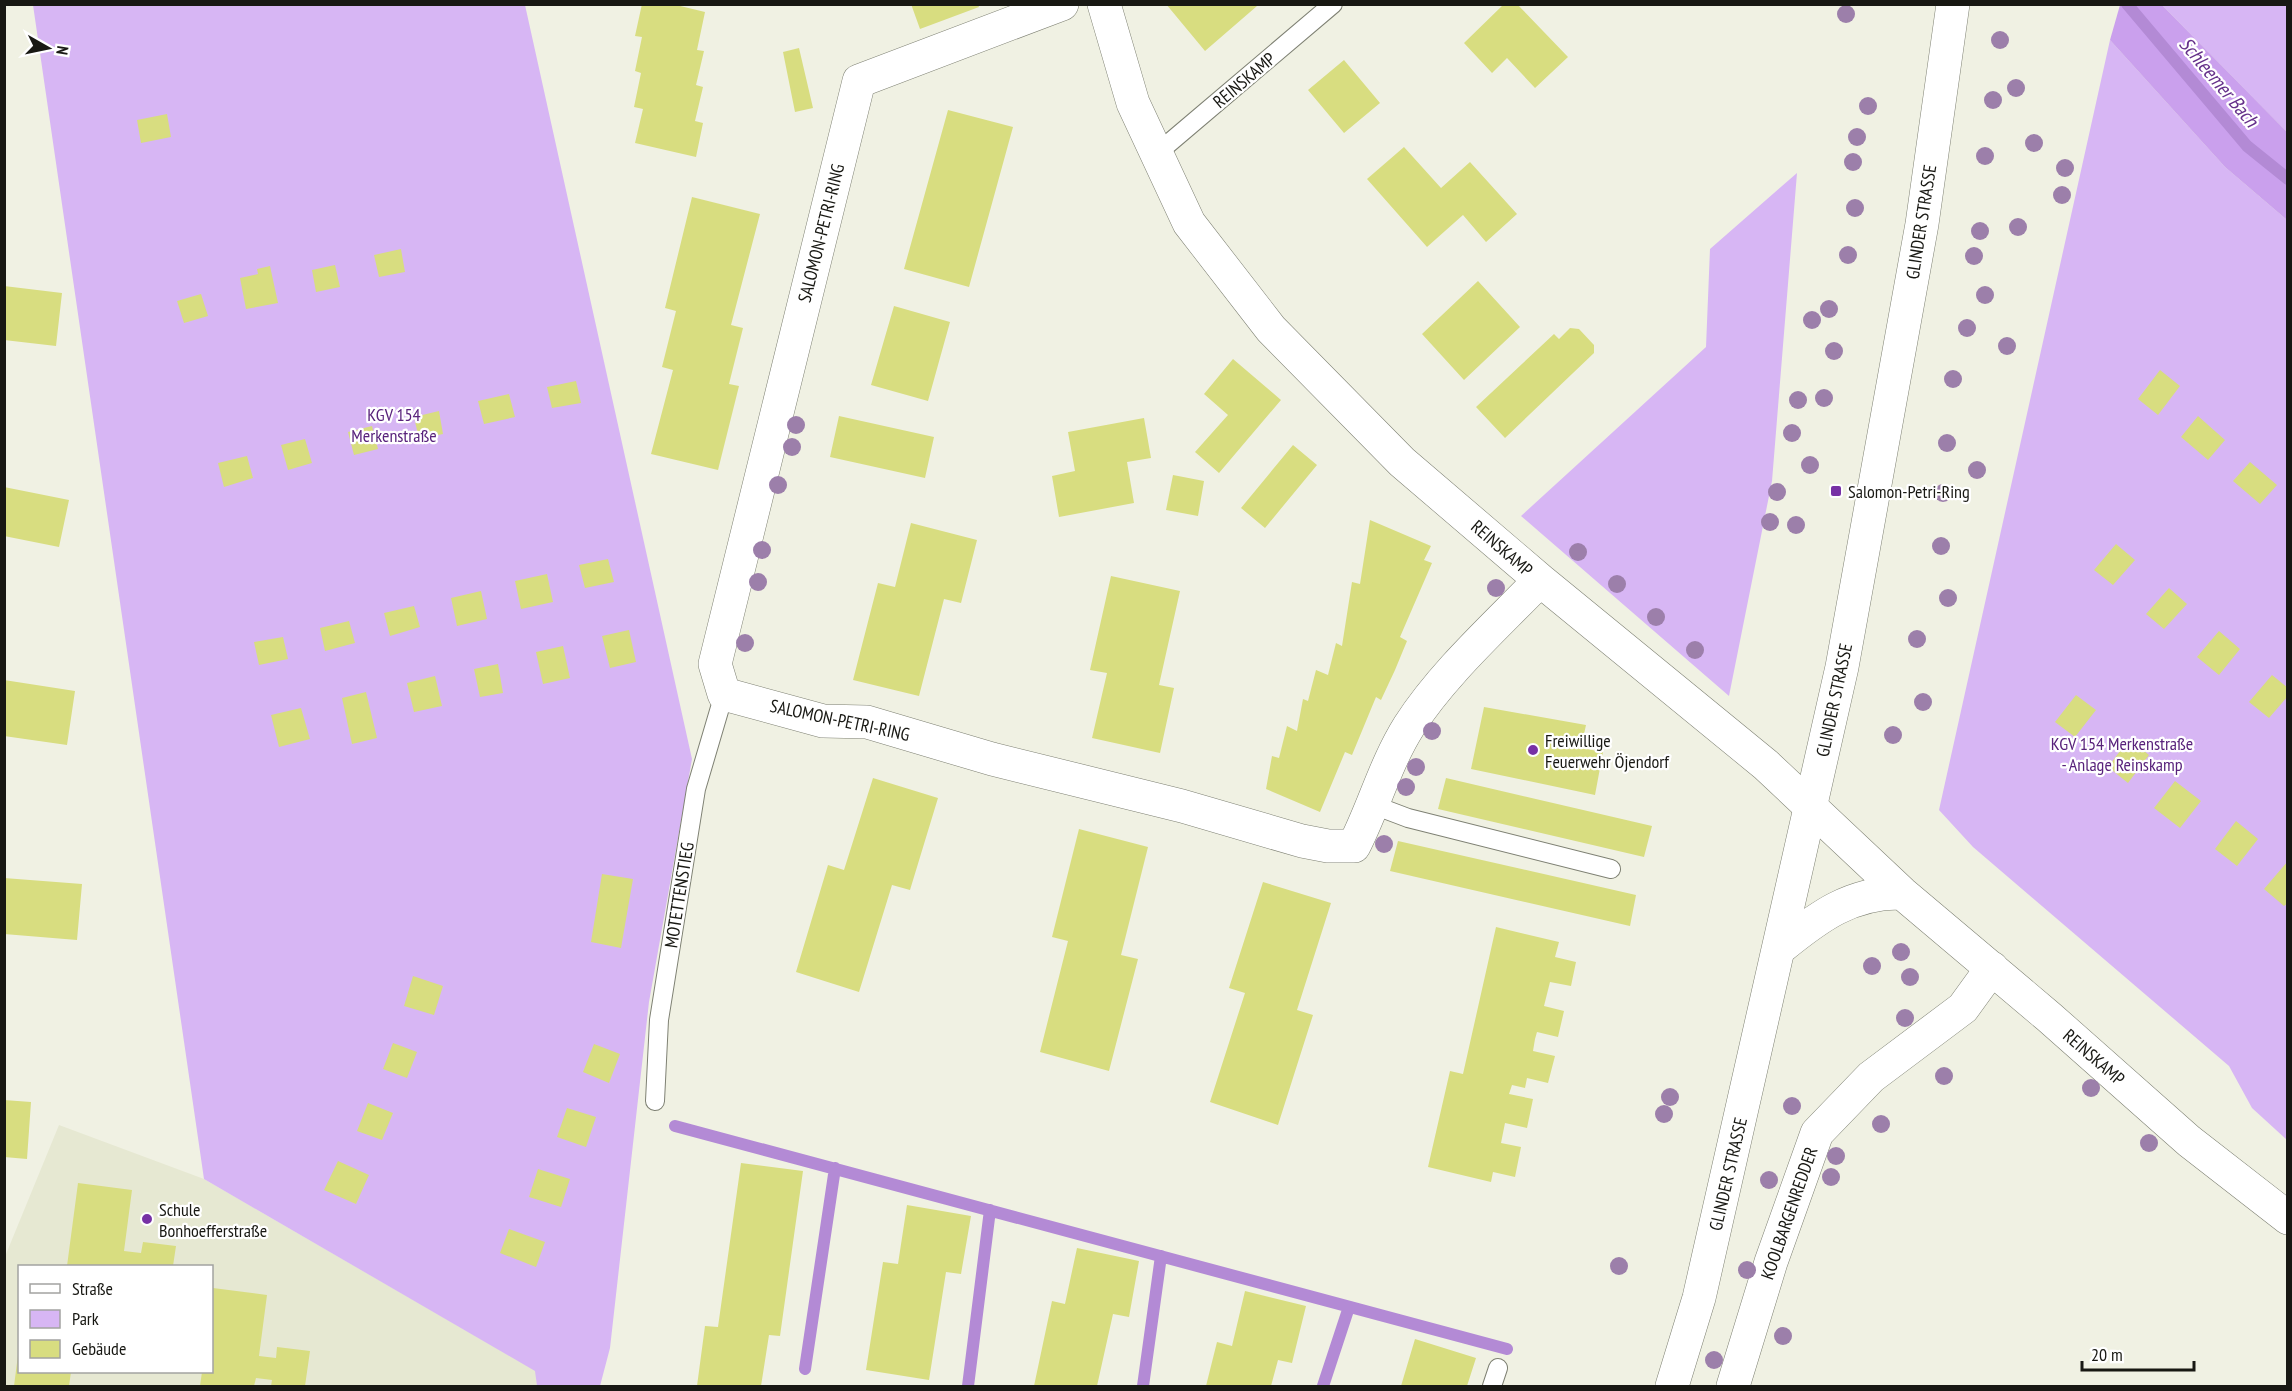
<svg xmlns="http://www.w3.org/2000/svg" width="2292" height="1391" font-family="'PT Sans Narrow',sans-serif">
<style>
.built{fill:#e6e8d2;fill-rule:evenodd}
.green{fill:#d7b6f4}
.forest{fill:#caa0ed}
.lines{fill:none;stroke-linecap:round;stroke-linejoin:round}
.stream{stroke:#b38ad5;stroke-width:12}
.building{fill:#d8dd80}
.service-casing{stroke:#7e8073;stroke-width:20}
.minor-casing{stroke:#7e8073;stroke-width:34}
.secondary-casing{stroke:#7e8073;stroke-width:34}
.service{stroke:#fff;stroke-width:18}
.minor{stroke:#fff;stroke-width:33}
.secondary{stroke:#fff;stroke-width:33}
.tree{fill:#9c7faa}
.poi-dot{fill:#7731a5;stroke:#fff;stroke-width:2}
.labels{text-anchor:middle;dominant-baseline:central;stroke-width:4.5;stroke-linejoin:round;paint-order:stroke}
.street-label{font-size:18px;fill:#181813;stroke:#fff}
.park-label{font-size:18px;fill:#58227b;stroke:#fff}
.poi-label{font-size:18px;fill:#181813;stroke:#fff;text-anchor:start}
.water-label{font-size:20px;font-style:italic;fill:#65308a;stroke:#fff}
</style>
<rect width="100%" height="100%" fill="#f0f1e3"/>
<path class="built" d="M59,1125L204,1179L536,1371L537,1386H5L4,1259ZM20,1266H212V1372H20Z"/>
<path class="green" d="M33,5H525L692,759L649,1002L610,1348L600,1386H537L535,1371L204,1179Z
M2162,5H2287V132L2279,124Z
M2110,40L2225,167L2287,220V1140L2252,1108L2229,1066L1973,847L1939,810Z
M1797,173L1772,481L1729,696L1521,516L1706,347L1710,249Z"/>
<path class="forest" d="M2120,5H2162L2287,132V220L2225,167L2110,40Z"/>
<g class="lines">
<path class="stream" d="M2127,4L2247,146L2288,179
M675,1126L1507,1349
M805,1369L835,1168
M968,1386L990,1210
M1143,1386L1161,1256
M1323,1386L1349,1307"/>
</g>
<path class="building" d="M642,4H672L705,12L697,50L704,51L696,85L703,87L695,121L703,123L696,157L635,143L643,109L634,107L641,73L635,71L642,37L635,36Z
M911,4H978L979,7L920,29Z
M1166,4H1256L1257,6L1205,51Z
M1504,4H1517L1568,57L1535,88L1507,58L1492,73L1464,43Z
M799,48L813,108L795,112L783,52Z
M1344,60L1380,103L1344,133L1308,90Z
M948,110L1013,127L969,287L904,269Z
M167,114L171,137L141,143L137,120Z
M1404,147L1441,188L1470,162L1517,214L1486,242L1463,215L1427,247L1367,179Z
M692,197L760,214L731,325L743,328L729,384L739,386L718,470L651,454L673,370L662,367L676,311L665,308Z
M401,249L405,272L379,277L374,255Z
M335,265L340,287L316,292L312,270Z
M270,266L278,303L246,309L240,278L258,274L257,269Z
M1478,281L1520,327L1464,380L1422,334Z
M4,286L62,293L56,346L4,340Z
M201,294L208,316L184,323L177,301Z
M894,306L950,322L928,401L871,385Z
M1570,328L1579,329L1594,345V353L1505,438L1476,407L1554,334L1559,339Z
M1233,359L1281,400L1219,473L1195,452L1228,415L1204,394Z
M2160,370L2180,386L2158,415L2138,399Z
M576,381L581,403L552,408L547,387Z
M509,394L515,417L484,424L478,401Z
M439,411L443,434L419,439L414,417Z
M839,416L934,437L925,478L830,457Z
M2198,416L2225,440L2208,460L2181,437Z
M1144,418L1151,458L1127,462L1134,503L1059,517L1052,476L1075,471L1068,432Z
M372,426L378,449L354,455L348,432Z
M305,439L312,463L288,470L281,445Z
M1293,445L1317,465L1265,528L1241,508Z
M247,456L253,478L224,487L218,463Z
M2250,462L2277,485L2260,504L2233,481Z
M1173,475L1204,481L1198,516L1166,510Z
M4,487L69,500L59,547L4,536Z
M1370,520L1431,546L1424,560L1432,563L1400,637L1407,641L1395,670L1381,700L1376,697L1352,755L1345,752L1320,812L1266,789L1272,756L1279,758L1287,726L1297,731L1303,699L1308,701L1316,670L1328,675L1336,643L1342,646L1352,582L1360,584Z
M911,523L977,540L961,603L944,599L919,696L853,680L878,583L895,587Z
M2116,544L2135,560L2113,585L2094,570Z
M608,559L614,582L585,588L579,565Z
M547,574L553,602L521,609L515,581Z
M1111,576L1180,591L1159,685L1174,688L1160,753L1092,738L1107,673L1090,670Z
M2169,588L2187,604L2164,629L2146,614Z
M481,591L487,619L457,626L451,598Z
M414,606L420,627L390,636L384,613Z
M349,621L355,643L325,651L320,628Z
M629,630L636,662L610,668L602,636Z
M2219,631L2240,649L2219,675L2197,657Z
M283,637L288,659L259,665L254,642Z
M563,646L570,678L543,684L536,652Z
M498,664L503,693L480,697L474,669Z
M2272,675L2288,688V696L2269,718L2249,702Z
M435,676L442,706L414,712L407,683Z
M4,680L75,691L67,745L4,736Z
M366,692L377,738L352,744L342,698Z
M2076,695L2096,710L2075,737L2055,722Z
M1484,707L1586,725L1581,748L1603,752L1595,795L1471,769Z
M301,708L310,739L279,747L271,715Z
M2129,739L2149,755L2128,783L2108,767Z
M873,778L938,798L910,890L892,885L859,992L796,972L828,865L844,870Z
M1446,778L1652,826L1644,857L1438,809Z
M2175,781L2201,801L2180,828L2154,808Z
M2236,821L2258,839L2237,866L2215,849Z
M1079,829L1148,847L1121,955L1138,959L1109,1071L1040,1052L1068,941L1052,937Z
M1398,841L1636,895L1630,926L1390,871Z
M2288,861V903L2284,906L2264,889Z
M602,874L633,879L621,948L591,942Z
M4,878L82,884L77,940L4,934Z
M1263,882L1331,903L1297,1010L1313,1015L1278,1125L1210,1102L1245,993L1229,988Z
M1496,927L1559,942L1555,957L1576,962L1571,986L1550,982L1544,1006L1564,1011L1558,1037L1537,1032L1535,1039L1533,1051L1555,1056L1548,1083L1527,1078L1525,1088L1512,1085L1509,1094L1533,1099L1527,1128L1505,1123L1501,1143L1521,1147L1515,1177L1493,1172L1491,1182L1428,1167L1450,1071L1463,1074Z
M413,976L443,986L434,1015L404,1006Z
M393,1043L417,1052L407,1078L383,1069Z
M594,1044L620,1054L609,1083L583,1072Z
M4,1100L31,1102L27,1159L4,1157Z
M368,1103L393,1113L382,1140L357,1131Z
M567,1108L596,1117L586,1147L557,1137Z
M338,1161L369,1175L356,1204L324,1190Z
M741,1163L803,1171L780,1336L769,1335L761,1386H697L705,1326L718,1327Z
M538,1169L570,1179L561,1207L529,1197Z
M78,1183L132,1190L124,1251L141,1253L143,1242L176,1246L173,1266H67Z
M907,1205L971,1216L961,1274L946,1272L929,1380L866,1370L883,1262L898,1264Z
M509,1229L545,1242L536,1267L500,1253Z
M1077,1248L1139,1261L1129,1317L1113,1314L1097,1386H1034L1052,1301L1065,1304Z
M213,1288L267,1295L259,1356L276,1358L277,1347L310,1351L305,1386H271L272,1380L256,1378L254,1386H200L202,1372H212Z
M1245,1291L1306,1306L1292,1363L1278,1360L1271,1386H1206L1217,1342L1232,1346Z
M1415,1339L1476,1358L1467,1386H1401Z
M18,1355L20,1372H71L69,1386H14Z"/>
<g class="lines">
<g class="service-casing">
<path id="service" d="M1155,155L1333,4
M1371,804L1408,818L1611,869
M655,1101L659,1020L696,789L724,694
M1492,1386L1498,1368"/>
</g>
<g class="minor-casing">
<path id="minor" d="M1062,4L859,81L715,664L724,694L823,721L867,722L992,759L1182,806L1302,841L1328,846H1354C1374,807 1385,764 1409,726C1444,672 1496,626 1540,580
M1104,4L1133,103L1189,223L1271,329L1402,462L1540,580L1766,765L1902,893L2049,1017L2189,1141L2288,1218
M1780,948C1818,917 1851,892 1902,893
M1733,1386L1771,1262L1817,1133L1871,1077L1963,1008L1992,968"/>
</g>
<g class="secondary-casing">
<path id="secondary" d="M1672,1386L1699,1298L1842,667L1922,224L1953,4"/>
</g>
<use href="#service" class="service"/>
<use href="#minor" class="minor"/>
<use href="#secondary" class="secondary"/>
</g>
<g class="tree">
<circle cx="1846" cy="14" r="9"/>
<circle cx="2000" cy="40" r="9"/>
<circle cx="2016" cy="88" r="9"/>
<circle cx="1993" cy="100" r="9"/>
<circle cx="1868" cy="106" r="9"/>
<circle cx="1857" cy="137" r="9"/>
<circle cx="2034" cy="143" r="9"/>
<circle cx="1985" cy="156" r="9"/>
<circle cx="1853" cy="162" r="9"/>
<circle cx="2065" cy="168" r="9"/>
<circle cx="2062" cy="195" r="9"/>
<circle cx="1855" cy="208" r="9"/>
<circle cx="2018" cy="227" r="9"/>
<circle cx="1980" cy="231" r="9"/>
<circle cx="1848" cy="255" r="9"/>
<circle cx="1974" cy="256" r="9"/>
<circle cx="1985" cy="295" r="9"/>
<circle cx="1829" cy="309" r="9"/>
<circle cx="1812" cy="320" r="9"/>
<circle cx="1967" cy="328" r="9"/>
<circle cx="2007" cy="346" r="9"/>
<circle cx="1834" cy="351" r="9"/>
<circle cx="1953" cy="379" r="9"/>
<circle cx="1824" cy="398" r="9"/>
<circle cx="1798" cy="400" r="9"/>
<circle cx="796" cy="425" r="9"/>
<circle cx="1792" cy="433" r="9"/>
<circle cx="1947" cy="443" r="9"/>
<circle cx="792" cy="447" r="9"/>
<circle cx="1810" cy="465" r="9"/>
<circle cx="1977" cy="470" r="9"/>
<circle cx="778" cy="485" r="9"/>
<circle cx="1777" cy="492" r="9"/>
<circle cx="1943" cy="493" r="9"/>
<circle cx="1770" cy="522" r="9"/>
<circle cx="1796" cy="525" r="9"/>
<circle cx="1941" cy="546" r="9"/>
<circle cx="762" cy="550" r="9"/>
<circle cx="1578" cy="552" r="9"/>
<circle cx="758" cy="582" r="9"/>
<circle cx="1617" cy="584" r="9"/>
<circle cx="1496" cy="588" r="9"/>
<circle cx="1948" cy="598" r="9"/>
<circle cx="1656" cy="617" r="9"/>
<circle cx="1917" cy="639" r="9"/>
<circle cx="745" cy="643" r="9"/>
<circle cx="1695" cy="650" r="9"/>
<circle cx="1923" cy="702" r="9"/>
<circle cx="1432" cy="731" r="9"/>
<circle cx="1893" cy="735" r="9"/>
<circle cx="1416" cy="767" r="9"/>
<circle cx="1406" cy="787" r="9"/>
<circle cx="1384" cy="844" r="9"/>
<circle cx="1901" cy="952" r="9"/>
<circle cx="1872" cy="966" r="9"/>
<circle cx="1910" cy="977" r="9"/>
<circle cx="1905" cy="1018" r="9"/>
<circle cx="1944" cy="1076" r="9"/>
<circle cx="2091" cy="1088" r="9"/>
<circle cx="1670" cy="1097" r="9"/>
<circle cx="1792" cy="1106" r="9"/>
<circle cx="1664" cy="1114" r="9"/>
<circle cx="1881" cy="1124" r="9"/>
<circle cx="2149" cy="1143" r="9"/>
<circle cx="1836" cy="1156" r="9"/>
<circle cx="1831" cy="1177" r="9"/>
<circle cx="1769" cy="1180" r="9"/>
<circle cx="1619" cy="1266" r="9"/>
<circle cx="1747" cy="1270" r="9"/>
<circle cx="1783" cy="1336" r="9"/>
<circle cx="1714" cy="1360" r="9"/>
</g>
<g class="poi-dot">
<rect x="1830" y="485" width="12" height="12" rx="3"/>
<circle cx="1533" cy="750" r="6"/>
<circle cx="147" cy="1219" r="6"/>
</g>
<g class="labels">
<g class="street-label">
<text transform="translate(1244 80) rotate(-40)">REINSKAMP</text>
<text transform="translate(1921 222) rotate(-81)">GLINDER STRASSE</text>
<text transform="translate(821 233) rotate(-76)">SALOMON-PETRI-RING</text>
<text transform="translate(1502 548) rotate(41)">REINSKAMP</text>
<text transform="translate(1834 700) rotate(-78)">GLINDER STRASSE</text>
<text transform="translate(840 720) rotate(12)">SALOMON-PETRI-RING</text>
<text transform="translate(679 895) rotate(-81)">MOTETTENSTIEG</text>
<text transform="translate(2094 1057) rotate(41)">REINSKAMP</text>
<text transform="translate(1728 1174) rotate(-77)">GLINDER STRASSE</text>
<text transform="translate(1789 1213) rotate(-71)">KOOLBARGENREDDER</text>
</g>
<g class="park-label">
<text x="394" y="414">KGV 154<tspan x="394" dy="21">Merkenstraße</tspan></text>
<text x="2122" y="743">KGV 154 Merkenstraße<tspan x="2122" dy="21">- Anlage Reinskamp</tspan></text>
</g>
<g class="poi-label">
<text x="1848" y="491">Salomon-Petri-Ring</text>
<text x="1545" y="740">Freiwillige<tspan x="1545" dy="21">Feuerwehr Öjendorf</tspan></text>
<text x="159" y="1209">Schule<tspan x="159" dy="21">Bonhoefferstraße</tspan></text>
</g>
<g class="water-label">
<text transform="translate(2219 82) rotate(50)">Schleemer Bach</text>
</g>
</g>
<rect width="2292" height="1391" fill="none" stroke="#181813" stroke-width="12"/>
<rect x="18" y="1265" width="195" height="108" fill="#ffffff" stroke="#a3a3a1" stroke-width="1.5"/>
<rect x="30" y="1284" width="30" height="9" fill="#ffffff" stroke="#a3a3a1" stroke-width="1.5"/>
<text x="72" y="1295" font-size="18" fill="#181813">Straße</text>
<rect x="30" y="1310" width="30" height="18" fill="#d7b6f4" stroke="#a3a3a1" stroke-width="1.5"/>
<text x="72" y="1325" font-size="18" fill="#181813">Park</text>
<rect x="30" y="1340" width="30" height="18" fill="#d8dd80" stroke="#a3a3a1" stroke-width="1.5"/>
<text x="72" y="1355" font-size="18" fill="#181813">Gebäude</text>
<g transform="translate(48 48) rotate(99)" stroke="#ffffff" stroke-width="4.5" paint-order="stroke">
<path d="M0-4.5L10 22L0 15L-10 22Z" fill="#181813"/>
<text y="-9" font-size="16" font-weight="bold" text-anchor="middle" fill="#181813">N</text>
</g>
<path d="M2082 1361v9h112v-9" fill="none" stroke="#181813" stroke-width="3"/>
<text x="2091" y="1361" font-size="18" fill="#181813" stroke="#ffffff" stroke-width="4.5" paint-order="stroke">20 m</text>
</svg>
